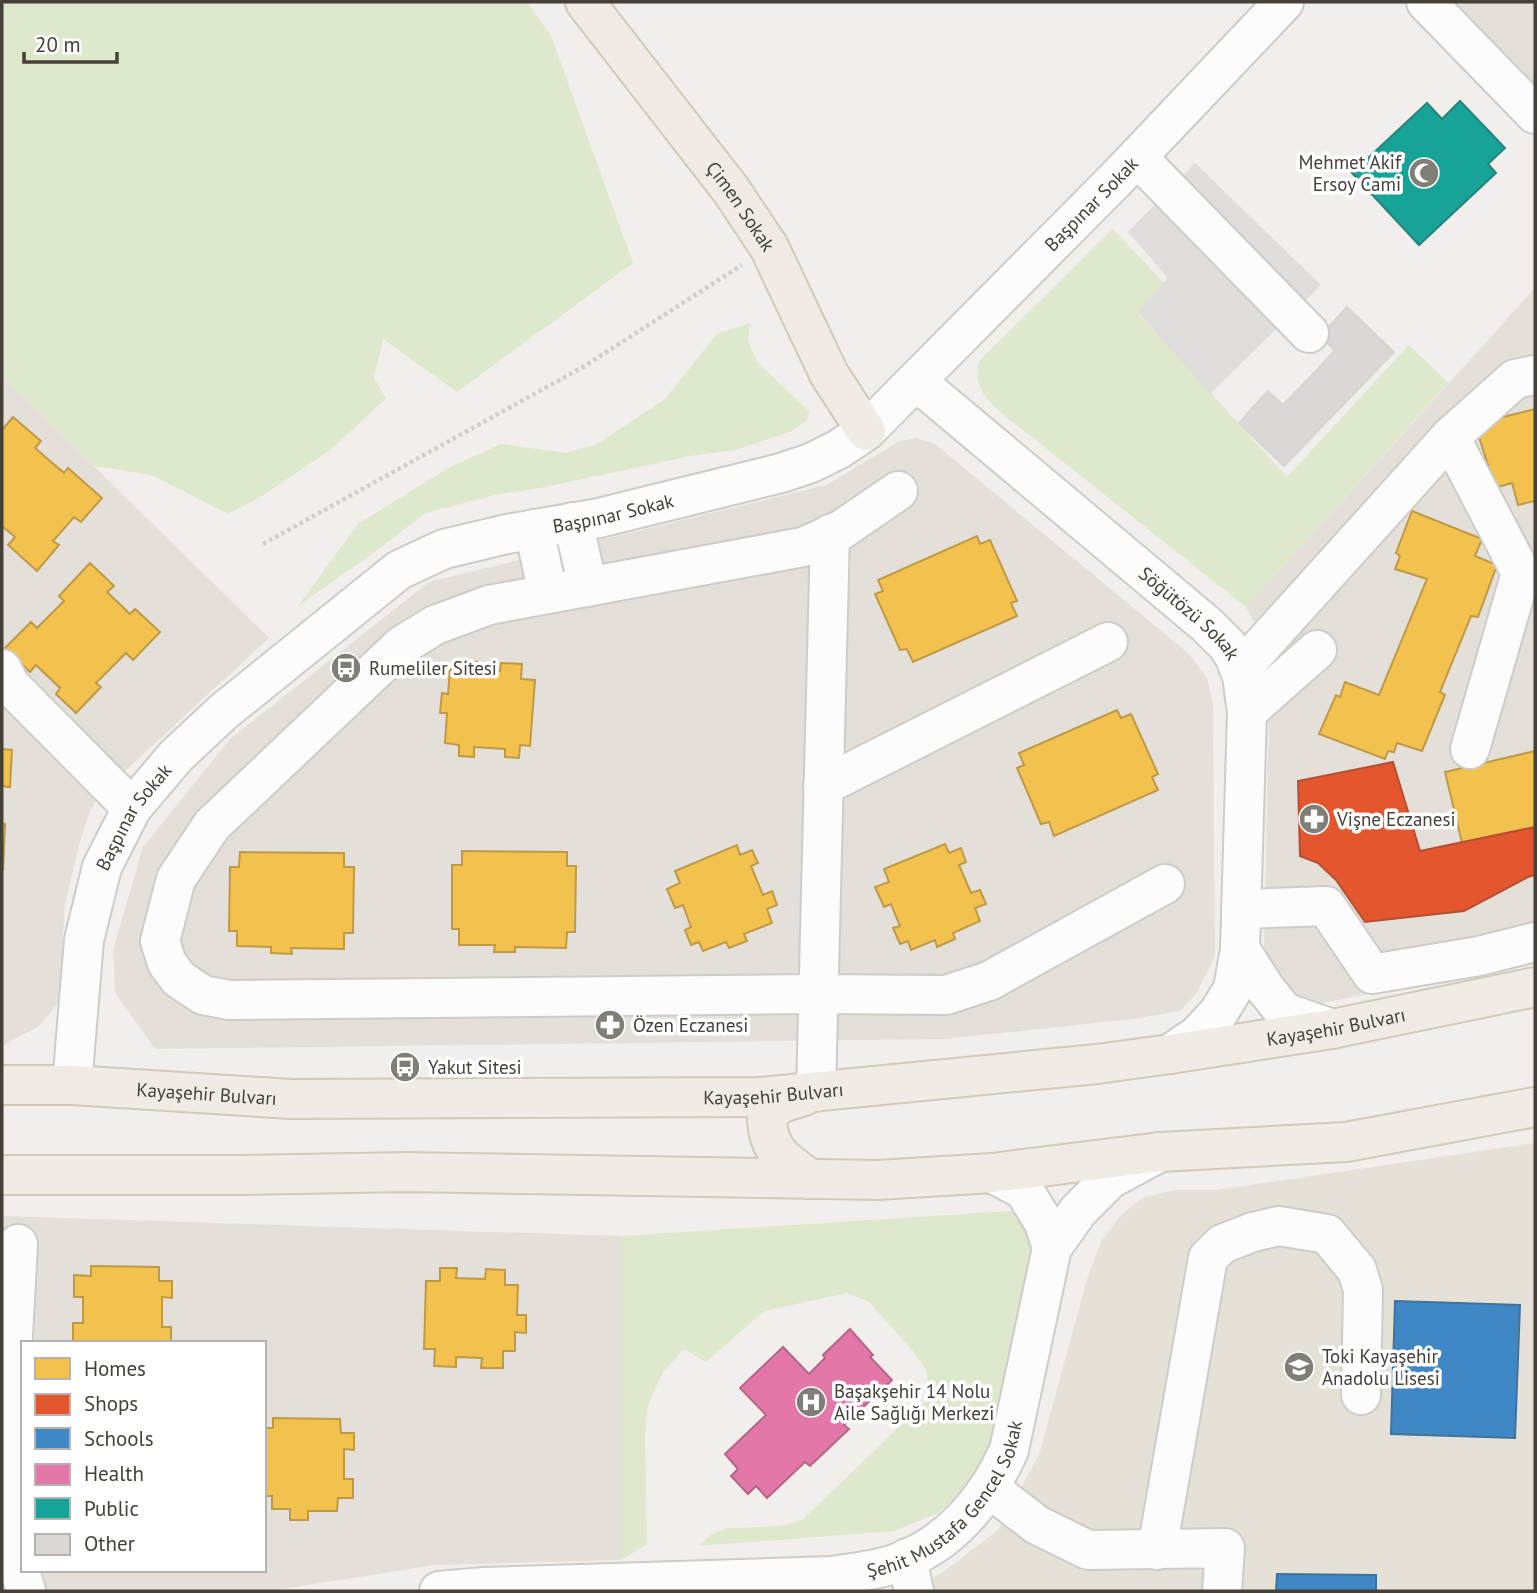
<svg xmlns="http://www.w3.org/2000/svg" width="1537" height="1593" font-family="'PT Sans',sans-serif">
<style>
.residential{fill:#e4e0d9;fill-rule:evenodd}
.education{fill:#e6e1d7}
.green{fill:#dee8cd}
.parking{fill:#e0dddb}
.homes{fill:#f2c14e;stroke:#be9a47;stroke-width:2}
.shops{fill:#e4572e;stroke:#b45031;stroke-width:2}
.schools{fill:#3f88c5;stroke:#41729b;stroke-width:2}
.health{fill:#e377a8;stroke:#b46686;stroke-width:2}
.public{fill:#17a398;stroke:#25857b;stroke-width:2}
.building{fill:#dad7d4;stroke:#d9d5d1;stroke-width:2}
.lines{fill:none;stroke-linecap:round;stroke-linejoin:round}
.minor-casing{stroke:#ceccc9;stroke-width:42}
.major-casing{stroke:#d1c9ba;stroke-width:42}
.path{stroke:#d1cecc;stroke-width:4.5;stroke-dasharray:3.5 3.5;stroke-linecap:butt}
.minor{stroke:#fdfcfc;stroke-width:38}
.major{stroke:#f0ece5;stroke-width:38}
.labels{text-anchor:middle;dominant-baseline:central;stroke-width:7;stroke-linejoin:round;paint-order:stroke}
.poi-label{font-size:19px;fill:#454038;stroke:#fff;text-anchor:start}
.street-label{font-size:19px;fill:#454038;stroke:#fff}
</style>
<rect width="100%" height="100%" fill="#f1eeeb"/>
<path class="residential" d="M1415,2H1535V116Z
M1535,288V961L1323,1003L1290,1002L1269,970L1264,950L1269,704L1259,631L1246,607Z
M2,376L269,638L99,795L89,813L80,842L65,904L62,947L66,980L57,1004L39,1026L2,1046Z
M916,438L935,444L1188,653L1207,678L1213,705L1215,956L1196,994L1180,1011L1133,1019L945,1039L155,1049L115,992L113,950L143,847L230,739L429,582L826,485L900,441Z
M2,1216L621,1236V1560L435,1565L270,1591H2ZM23,1343H264V1570H23Z"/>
<path class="education" d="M1535,1143V1591H903L942,1573L998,1530L1039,1455L1087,1279L1102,1240L1123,1213L1145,1197L1174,1190H1217Z"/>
<path class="green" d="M2,2H527L551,36L633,263L457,392L383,339L374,378L386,398L333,448L262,496L228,514L152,475L94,466L2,376Z
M1113,229L1164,283L1138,313L1287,477L1409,345L1448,383L1246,607L1003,414C985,398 973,386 979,361Z
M750,323L748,340L757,362L809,411L807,420L790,432L735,450L690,456L540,488L499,494L425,513L380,548L298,606L358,524L450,467L501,444L567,453L597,444L665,399L717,334Z
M1011,1211L1030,1219L1043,1236L995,1440L981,1470L964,1490L940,1512L894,1531L699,1546L712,1534L728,1528L781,1526L802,1520L927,1400L929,1387L926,1370L913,1351L868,1301L847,1293L764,1311L706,1362L684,1349L663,1372L648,1405L645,1436L647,1544L621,1560V1236Z"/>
<path class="parking" d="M1195,163L1321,285L1210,394L1138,312L1168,278L1128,232Z"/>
<path class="homes" d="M1535,409V501L1518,505L1512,483L1495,488L1475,424Z
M13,417L41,441L35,448L64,473L68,468L102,498L81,522L74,517L53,541L59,545L37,571L8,545L15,537L2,526V430Z
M1412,511L1482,539L1475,556L1497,565L1478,617L1471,616L1440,692L1445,695L1422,751L1397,743L1394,752L1388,751L1385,759L1319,734L1336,695L1340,697L1345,682L1379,695L1427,579L1395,569L1400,556L1396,553Z
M977,536L980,544L990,540L1017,601L1011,603L1017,616L913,662L907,649L900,650L875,594L883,591L878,580Z
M90,563L114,586L107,592L130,614L135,609L160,632L133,660L126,653L96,683L101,687L76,713L56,694L60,688L36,665L30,672L5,648L31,622L37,628L64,601L59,596Z
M460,661L477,662L476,669L500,671L501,663L522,664L521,679L535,680L530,746L520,745L519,758L505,757V749L474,747V757L459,756V745L445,743L447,713H440L442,693L448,694L450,669H460Z
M1117,710L1121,718L1131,714L1158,774L1152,777L1158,790L1054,836L1049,822L1041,824L1017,768L1024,765L1019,753Z
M2,749L12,750L10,787L2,786Z
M1535,751V830L1463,847L1445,772Z
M2,824H5L3,870H2Z
M945,844L949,853L961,848L966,862L959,865L971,893L980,890L986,904L975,908L980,921L953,933L955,939L937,947L935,940L911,950L908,941L900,944L893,928L900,926L891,904L884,907L875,887L889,882L884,869Z
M737,845L740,855L752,850L758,863L751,866L763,895L772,891L777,905L767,909L772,923L744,934L747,941L729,948L726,942L703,951L699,942L691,945L685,930L691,927L683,905L675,908L667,889L680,883L675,871Z
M462,851L567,852V866H576L575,932H567L566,948L515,947V952H494L495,945H459V929H452V865H462Z
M240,852L344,853V867H354L353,933H344V949L291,948L292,954L271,953V947L237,946V931H229L230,867H239Z
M91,1266L159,1267V1281H172V1298L162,1297V1327H171V1343H73V1323H83V1297H74V1275L91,1276Z
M440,1268H457L456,1278L485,1279L486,1269L505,1270V1285H518L517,1315H526V1333L515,1332V1351H503V1368H481L482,1358L456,1357V1367L434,1366L435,1349H424L426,1281H440Z
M273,1418L340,1419L341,1433H354V1450L344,1449V1479H353V1498H338L337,1511H308V1520H290V1509H272V1496H264V1428H273Z"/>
<path class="shops" d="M1393,762L1420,851L1535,827V875L1528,877L1464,911L1365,922L1336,880L1318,863L1300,856L1298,781Z"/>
<path class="schools" d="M1395,1301L1520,1305L1515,1438L1391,1434Z
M1277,1574L1376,1575V1591H1276Z"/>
<path class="health" d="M850,1329L873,1355L870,1357L892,1380L844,1425L849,1429L810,1466L805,1462L767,1498L756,1486L748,1494L731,1476L738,1469L725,1454L766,1415L740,1388L783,1347L809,1374L825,1358L823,1355Z"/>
<path class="public" d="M1460,101L1505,148L1488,164L1496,173L1419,245L1352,173L1427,103L1442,119Z"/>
<path class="building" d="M1347,307L1394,352L1284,466L1239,423L1268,391L1283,405L1314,373L1335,350L1320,336Z"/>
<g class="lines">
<g class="minor-casing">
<g id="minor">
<path d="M1426,2L1535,114"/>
<path d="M1137,157L1309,333"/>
<path id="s1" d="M916,381L1207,625L1227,645L1235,658L1242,676L1247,712L1240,949L1233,989L1219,1012L1198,1035L1170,1054"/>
<path d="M1450,437L1521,573L1470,749"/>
<path d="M898,491L841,530L803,547L489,605L435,625L401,646L212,825L176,879L160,941L167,963L179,979L203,995L229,1000L818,994L946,995L989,981L1165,884"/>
<path d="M573,522L588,587"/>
<path d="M534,529L548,594"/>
<path d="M2,669L10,685L132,808"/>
<path d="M1240,670L1450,437L1515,379L1535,375"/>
<path d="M1247,712L1317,650"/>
<path d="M823,786L1108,642"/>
<path d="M1241,909L1326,906L1372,974L1479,956L1535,942"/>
<path d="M1240,949L1265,988L1284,1012L1332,1029"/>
<path id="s2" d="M72,1085L84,940L102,867L132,808L176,756L223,712L399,570L444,549L507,534L599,518L781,473L811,463L839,449L866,431L1119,176L1284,2"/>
<path d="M816,1092L830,534"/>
<path d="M992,1173L1024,1190L1044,1223L1052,1248"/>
<path d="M989,1488L1037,1525L1088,1550L1225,1548L1222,1591"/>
<path d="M2,1538L18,1564L26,1591"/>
<path d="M2,1539L18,1244"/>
<path d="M1157,1550L1208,1258L1222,1244L1253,1232L1279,1226L1327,1234L1357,1270L1363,1290L1361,1395"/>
<path d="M907,1558L914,1591"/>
<path id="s3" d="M439,1591L484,1587L832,1576C854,1572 876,1571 897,1563C950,1544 987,1500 1009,1450L1052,1248L1078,1211L1110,1179L1160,1152"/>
</g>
</g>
<g class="major-casing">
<g id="major">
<path id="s4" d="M585,2L731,190L769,247L829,374L866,431"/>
<path id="s5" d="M2,1085H72L291,1099L760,1097L1097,1064L1170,1054L1332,1029L1535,987"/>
<path d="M804,1096L779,1104L767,1116C767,1151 784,1160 810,1179"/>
<path d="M2,1175H242L406,1172L878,1180L992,1173L1160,1152L1346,1142L1535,1107"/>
</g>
</g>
<path class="path" d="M263,544L583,367L742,265"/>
<use href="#minor" class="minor"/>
<use href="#major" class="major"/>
</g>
<defs>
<g id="mosque-disc" transform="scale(1.575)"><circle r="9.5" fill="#817d77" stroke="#fff"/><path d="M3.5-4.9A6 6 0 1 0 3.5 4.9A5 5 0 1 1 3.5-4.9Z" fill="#fff"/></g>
<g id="bus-disc" transform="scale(1.575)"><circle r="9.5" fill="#817d77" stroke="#fff"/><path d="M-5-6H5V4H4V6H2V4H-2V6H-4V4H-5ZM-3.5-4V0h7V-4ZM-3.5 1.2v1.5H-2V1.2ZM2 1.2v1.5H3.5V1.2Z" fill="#fff"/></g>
<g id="pharmacy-disc" transform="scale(1.575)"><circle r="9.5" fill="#817d77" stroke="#fff"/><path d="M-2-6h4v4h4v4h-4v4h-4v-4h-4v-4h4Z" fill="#fff"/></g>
<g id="school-disc" transform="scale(1.575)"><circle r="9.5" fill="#817d77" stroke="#fff"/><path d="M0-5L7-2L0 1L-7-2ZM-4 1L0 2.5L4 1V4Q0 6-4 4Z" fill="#fff"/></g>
<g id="hospital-disc" transform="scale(1.575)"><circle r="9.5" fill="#817d77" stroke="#fff"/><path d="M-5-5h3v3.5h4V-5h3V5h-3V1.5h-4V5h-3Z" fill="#fff"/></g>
</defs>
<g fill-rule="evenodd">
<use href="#mosque-disc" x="1424" y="173"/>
<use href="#bus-disc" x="346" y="668"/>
<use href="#pharmacy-disc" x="1314" y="819"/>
<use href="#pharmacy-disc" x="610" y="1025"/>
<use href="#bus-disc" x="405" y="1067"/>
<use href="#school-disc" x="1299" y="1367"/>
<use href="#hospital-disc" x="811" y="1402"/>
</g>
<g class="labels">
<g class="poi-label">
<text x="1401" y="162" text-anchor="end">Mehmet Akif<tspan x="1401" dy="22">Ersoy Cami</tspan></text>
<text x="369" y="668">Rumeliler Sitesi</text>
<text x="1337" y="819">Vişne Eczanesi</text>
<text x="633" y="1025">Özen Eczanesi</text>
<text x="428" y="1067">Yakut Sitesi</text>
<text x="1322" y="1356">Toki Kayaşehir<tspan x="1322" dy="22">Anadolu Lisesi</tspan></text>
<text x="834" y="1391">Başakşehir 14 Nolu<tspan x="834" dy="22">Aile Sağlığı Merkezi</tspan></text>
</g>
<g class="street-label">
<text stroke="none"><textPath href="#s2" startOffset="1456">Başpınar Sokak</textPath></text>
<text stroke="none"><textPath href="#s4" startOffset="257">Çimen Sokak</textPath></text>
<text stroke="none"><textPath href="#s2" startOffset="868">Başpınar Sokak</textPath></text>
<text stroke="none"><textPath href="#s1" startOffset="359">Söğütözü Sokak</textPath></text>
<text stroke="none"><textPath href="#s2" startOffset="280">Başpınar Sokak</textPath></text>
<text stroke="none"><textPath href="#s5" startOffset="1339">Kayaşehir Bulvarı</textPath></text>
<text stroke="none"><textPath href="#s5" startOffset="772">Kayaşehir Bulvarı</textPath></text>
<text stroke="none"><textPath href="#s5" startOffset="205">Kayaşehir Bulvarı</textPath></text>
<text stroke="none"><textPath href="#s3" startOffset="541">Şehit Mustafa Gencel Sokak</textPath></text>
</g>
</g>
<rect width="1537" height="1593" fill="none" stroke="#454038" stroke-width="7"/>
<rect x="21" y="1341" width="245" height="231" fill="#ffffff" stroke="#b5b3af" stroke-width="2"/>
<rect x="35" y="1358" width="35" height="21" fill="#f2c14e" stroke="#b5b3af" stroke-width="2"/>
<text x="84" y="1376" font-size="21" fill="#454038">Homes</text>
<rect x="35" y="1394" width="35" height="21" fill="#e4572e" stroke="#b5b3af" stroke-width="2"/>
<text x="84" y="1411" font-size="21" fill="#454038">Shops</text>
<rect x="35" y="1428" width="35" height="21" fill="#3f88c5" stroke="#b5b3af" stroke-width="2"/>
<text x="84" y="1446" font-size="21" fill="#454038">Schools</text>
<rect x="35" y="1464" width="35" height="21" fill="#e377a8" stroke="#b5b3af" stroke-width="2"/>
<text x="84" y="1481" font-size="21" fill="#454038">Health</text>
<rect x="35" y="1498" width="35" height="21" fill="#17a398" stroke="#b5b3af" stroke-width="2"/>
<text x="84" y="1516" font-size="21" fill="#454038">Public</text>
<rect x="35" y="1534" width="35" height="21" fill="#dad7d4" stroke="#b5b3af" stroke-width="2"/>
<text x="84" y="1551" font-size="21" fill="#454038">Other</text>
<path d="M24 52v10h93v-10" fill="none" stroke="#454038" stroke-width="3.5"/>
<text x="35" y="52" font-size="21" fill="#454038" stroke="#ffffff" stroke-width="5" paint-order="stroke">20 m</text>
</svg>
